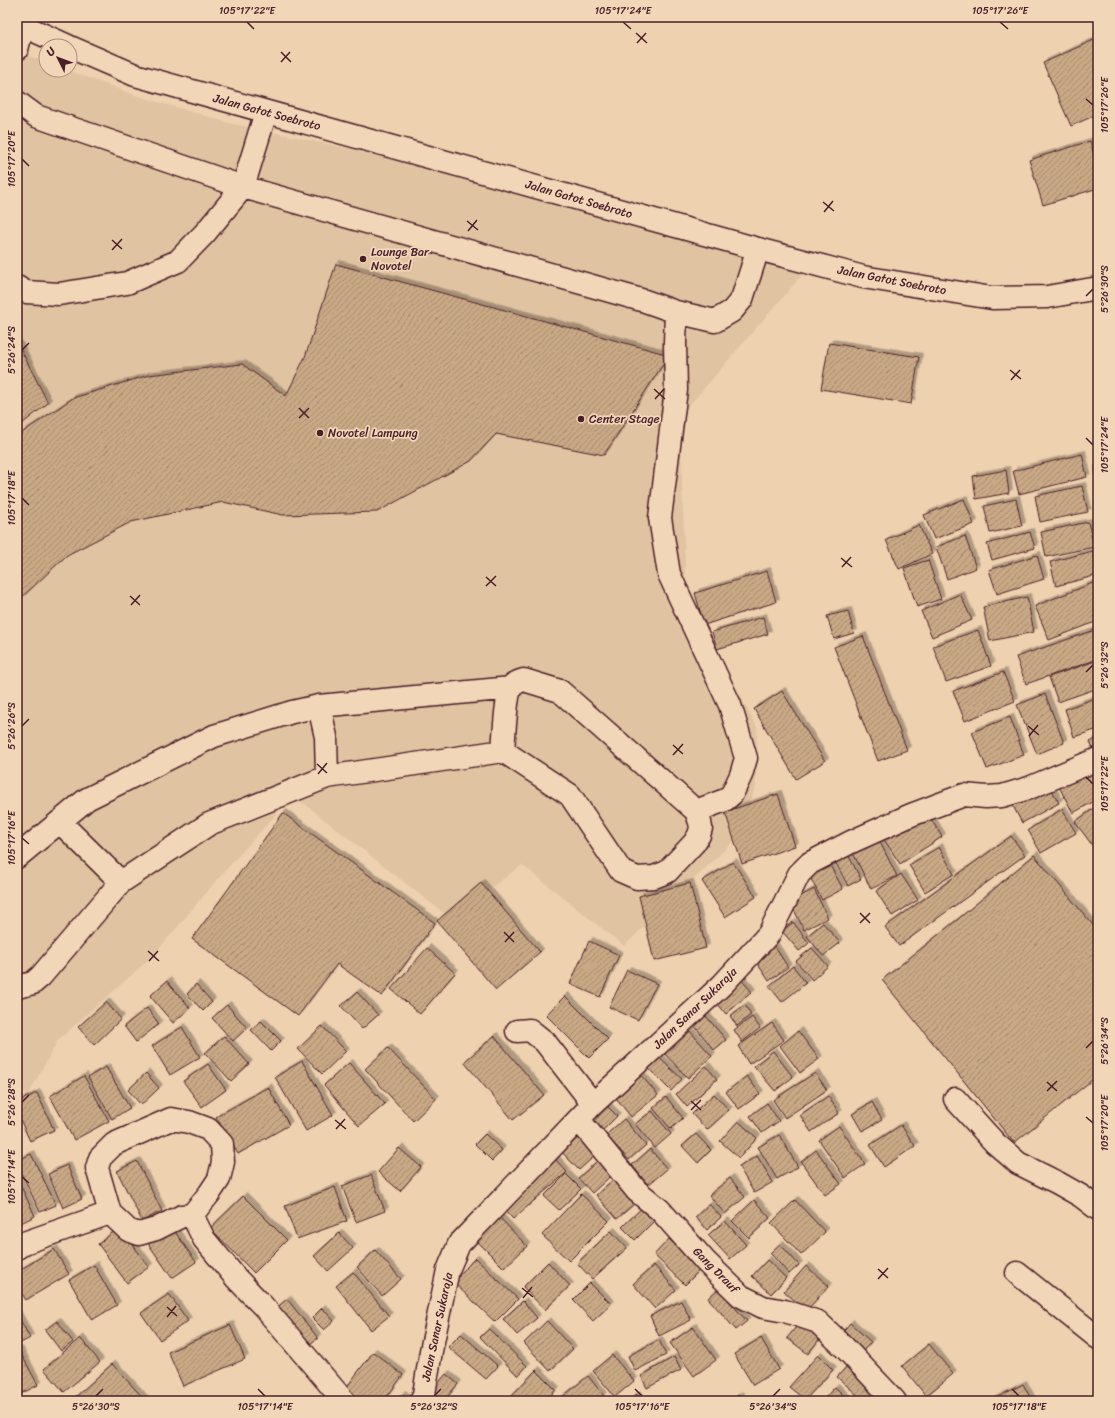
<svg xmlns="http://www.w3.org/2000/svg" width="1115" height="1418" font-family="Sriracha,sans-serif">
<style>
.built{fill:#e0c3a0}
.building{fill:url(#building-hatch);stroke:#4a1f2b;filter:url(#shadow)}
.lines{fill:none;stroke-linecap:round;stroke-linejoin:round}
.minor-casing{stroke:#4a1f2b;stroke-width:25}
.major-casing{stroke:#4a1f2b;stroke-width:25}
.minor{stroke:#f2d6b8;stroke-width:22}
.major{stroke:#f2d6b8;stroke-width:22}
.ticks{fill:none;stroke:#4a1f2b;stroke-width:1.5}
.poi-dot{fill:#4a1f2b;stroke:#f2d6b8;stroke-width:1.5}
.labels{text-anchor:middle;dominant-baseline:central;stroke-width:3.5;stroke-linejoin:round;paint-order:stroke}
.street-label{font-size:12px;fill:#4a1f2b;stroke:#f2d6b8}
.poi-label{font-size:12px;fill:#4a1f2b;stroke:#f2d6b8;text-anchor:start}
.neatline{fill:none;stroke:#4a1f2b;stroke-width:1.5}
.ticks-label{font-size:10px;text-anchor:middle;fill:#4a1f2b}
</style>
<defs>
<pattern id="building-hatch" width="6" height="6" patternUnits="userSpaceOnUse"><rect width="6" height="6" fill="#c9a985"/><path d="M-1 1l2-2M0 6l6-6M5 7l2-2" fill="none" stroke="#a5896d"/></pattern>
<filter id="shadow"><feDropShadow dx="3.5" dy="-3.5" stdDeviation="0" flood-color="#0004"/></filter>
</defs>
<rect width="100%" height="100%" fill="#eed2af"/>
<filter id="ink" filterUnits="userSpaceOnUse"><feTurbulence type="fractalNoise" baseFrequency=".025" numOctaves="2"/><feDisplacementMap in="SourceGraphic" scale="8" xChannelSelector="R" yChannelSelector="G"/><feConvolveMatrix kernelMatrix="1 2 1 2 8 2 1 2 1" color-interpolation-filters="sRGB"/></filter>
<g filter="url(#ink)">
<path class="built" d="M17,52L46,62V70H67L135,95L229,123L411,162L695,241L803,274L680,416L686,598L757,727L756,786L735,840L624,946L522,865L450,918L293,795L216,881L153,956L58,1040L28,1095L17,1086Z"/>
<path class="building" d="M1098,38V114L1071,126L1043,63Z
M1090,141L1098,168V188L1043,205L1029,160Z
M336,264L669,355L604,455L496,434L471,461L377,512L283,515L223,502L131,522L67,555L17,602V439L23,432L73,398L149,375L242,364L286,396L305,357Z
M17,342L48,403L17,428Z
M829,343L919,357L911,404L821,389Z
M1082,454L1087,477L1019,494L1013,471Z
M1095,466H1098V482H1096Z
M1006,470L1009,493L976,499L973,476Z
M1082,486L1088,512L1040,522L1035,496Z
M964,499L974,524L934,539L924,515Z
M1016,499L1022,526L990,533L984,506Z
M1088,522L1094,547L1046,557L1041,532Z
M919,525L932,554L899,569L886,540Z
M1030,532L1035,548L992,560L987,544Z
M965,536L976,568L947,579L936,547Z
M1093,551L1098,575L1056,586L1050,562Z
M1037,555L1044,579L997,594L989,570Z
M928,560L941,599L917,607L904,568Z
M767,571L776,602L704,625L695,593Z
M1098,581V621L1049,640L1035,606Z
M960,594L972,620L932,637L921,611Z
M1027,597L1034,632L990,641L983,607Z
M848,611L854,633L834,639L827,616Z
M763,617L768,634L717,649L712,632Z
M1098,629V659L1026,684L1016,657Z
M978,630L991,666L946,682L933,646Z
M863,636L907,750L878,761L834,647Z
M1098,660V688L1058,702L1049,677Z
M1003,672L1015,701L965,721L953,691Z
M782,691L825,761L796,779L754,709Z
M1045,694L1064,743L1037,754L1017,705Z
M1098,697V729L1074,737L1065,709Z
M1010,717L1024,755L987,769L972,732Z
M1098,738V755L1096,756L1090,742Z
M1093,766L1098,774V799L1073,813L1058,785Z
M1048,783L1059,803L1022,823L1011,802Z
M778,794L795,846L742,864L725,812Z
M1098,805V853L1075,822Z
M1062,809L1076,833L1041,853L1028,830Z
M926,811L942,837L900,864L883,838Z
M283,813L435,923L382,996L337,964L298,1016L192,939Z
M1011,836L1025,855L899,946L885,927Z
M878,838L897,876L871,889L852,851Z
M844,847L861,879L848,886L831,854Z
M939,847L954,874L925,892L909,865Z
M1034,855L1098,931V1087L1092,1080L1014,1143L882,980L963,915Z
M826,858L843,889L822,900L805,868Z
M733,862L756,897L725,917L702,881Z
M901,874L918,900L892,916L876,891Z
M481,883L540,952L496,990L437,921Z
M690,883L706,948L654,961L639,896Z
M814,889L828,918L804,930L790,902Z
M793,922L809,943L799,951L782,931Z
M823,923L840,943L823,956L807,936Z
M589,941L619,955L600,997L570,984Z
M773,944L788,967L769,981L753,957Z
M427,948L455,973L420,1014L391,989Z
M812,948L828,966L812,980L796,961Z
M793,966L806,983L782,1002L769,986Z
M627,970L657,984L638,1020L609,1007Z
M739,977L752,992L726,1014L713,998Z
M167,981L190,1008L173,1023L150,996Z
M196,984L212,1002L203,1011L187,994Z
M357,992L378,1015L362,1029L341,1006Z
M565,996L608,1039L589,1058L546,1015Z
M106,1002L121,1019L94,1045L78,1027Z
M227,1005L247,1028L233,1041L212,1018Z
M745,1005L751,1015L737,1026L730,1016Z
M147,1008L159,1024L136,1042L124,1026Z
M705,1015L726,1040L714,1050L693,1024Z
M752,1017L760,1028L742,1042L734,1030Z
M261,1021L281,1041L271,1051L251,1030Z
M772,1023L784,1040L749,1064L738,1046Z
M322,1026L346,1051L322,1074L298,1049Z
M182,1027L200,1057L170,1075L152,1046Z
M688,1029L712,1056L688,1078L663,1052Z
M798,1031L819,1059L800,1073L780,1046Z
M224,1036L249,1064L231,1081L205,1053Z
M494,1036L544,1095L513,1120L464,1062Z
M388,1048L436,1099L413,1121L365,1069Z
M773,1051L793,1077L775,1091L754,1066Z
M653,1052L682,1079L671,1091L643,1063Z
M302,1061L333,1115L306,1131L275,1077Z
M349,1063L385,1104L359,1126L324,1085Z
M208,1064L226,1090L202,1107L183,1081Z
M706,1066L717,1079L687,1107L676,1094Z
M106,1067L130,1108L112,1119L88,1077Z
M146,1073L159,1088L141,1105L128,1090Z
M639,1073L658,1095L631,1117L613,1094Z
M815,1073L827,1090L785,1118L773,1100Z
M84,1076L109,1121L74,1140L50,1096Z
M747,1076L760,1094L739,1109L726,1092Z
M268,1087L289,1125L238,1154L216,1117Z
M37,1093L54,1130L30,1141L17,1113V1102Z
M714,1094L729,1110L707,1130L692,1114Z
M828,1096L839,1113L811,1132L800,1115Z
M666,1097L683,1118L671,1129L653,1108Z
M872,1102L882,1120L862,1131L852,1114Z
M767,1103L779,1121L762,1133L750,1116Z
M606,1105L617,1116L600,1133L589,1122Z
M652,1111L671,1134L655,1148L635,1124Z
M624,1119L646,1145L629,1160L606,1135Z
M738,1121L757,1138L739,1158L720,1141Z
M901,1125L915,1146L884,1167L870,1145Z
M839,1126L865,1164L845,1178L819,1140Z
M580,1127L601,1150L579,1170L558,1148Z
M485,1134L502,1150L492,1161L475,1144Z
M696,1134L711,1150L698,1163L682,1146Z
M779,1135L798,1167L777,1179L758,1147Z
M399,1148L421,1167L400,1191L378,1172Z
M650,1149L667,1169L648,1185L632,1165Z
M816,1150L841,1184L825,1195L801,1162Z
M31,1154L56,1205L40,1212L17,1164V1161Z
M603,1156L616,1171L592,1193L578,1178Z
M757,1156L773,1182L754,1193L739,1167Z
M554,1158L567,1172L513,1219L500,1205Z
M137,1161L162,1211L142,1221L117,1171Z
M67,1165L82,1199L63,1208L48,1174Z
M566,1174L581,1189L559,1210L544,1196Z
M619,1174L640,1199L617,1219L596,1195Z
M371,1175L385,1211L356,1222L342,1186Z
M17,1178L35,1216L17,1225Z
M730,1178L745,1197L725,1214L709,1195Z
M335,1187L347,1221L297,1239L285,1206Z
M581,1194L609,1221L569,1261L542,1235Z
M243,1196L287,1240L254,1273L210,1228Z
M754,1200L770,1218L749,1238L732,1221Z
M795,1200L825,1232L801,1255L771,1223Z
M647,1203L659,1216L635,1240L622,1227Z
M709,1204L721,1217L707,1230L695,1217Z
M498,1216L527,1246L504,1268L475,1239Z
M725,1221L746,1245L730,1259L708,1235Z
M171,1226L196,1262L172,1278L147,1242Z
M120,1227L149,1267L127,1283L98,1244Z
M611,1231L627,1248L592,1279L577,1263Z
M339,1233L353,1248L328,1271L314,1256Z
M669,1239L700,1270L685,1285L654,1255Z
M780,1244L799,1265L789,1274L770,1253Z
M54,1249L69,1274L26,1300L17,1286V1272Z
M375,1250L401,1279L382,1296L357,1267Z
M475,1258L518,1299L495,1322L453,1282Z
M767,1260L786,1278L771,1294L752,1276Z
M548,1262L570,1286L545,1310L523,1287Z
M94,1265L117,1305L92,1320L69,1280Z
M654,1265L676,1290L655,1309L633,1284Z
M806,1266L829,1286L806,1311L784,1291Z
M353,1272L389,1316L371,1330L336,1286Z
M590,1283L611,1304L593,1321L573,1300Z
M718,1289L747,1321L736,1330L708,1298Z
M169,1294L188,1321L160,1340L141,1313Z
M287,1299L318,1338L303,1349L273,1311Z
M523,1301L537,1318L517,1335L503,1319Z
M681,1301L691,1320L659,1336L650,1316Z
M322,1308L334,1321L324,1330L312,1318Z
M17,1314L30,1338L17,1345Z
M57,1321L73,1342L61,1351L45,1330Z
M547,1321L573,1349L550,1371L524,1343Z
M801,1321L821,1337L808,1354L787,1338Z
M850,1323L871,1342L860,1354L839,1336Z
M230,1325L245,1359L183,1386L168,1352Z
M693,1327L716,1360L694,1376L670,1343Z
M489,1329L527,1366L518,1376L480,1337Z
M461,1334L498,1366L486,1379L448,1347Z
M80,1338L100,1362L64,1392L44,1369Z
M761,1338L779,1369L753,1385L734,1354Z
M659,1340L666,1355L635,1371L628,1356Z
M929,1344L953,1374L926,1396L902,1366Z
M19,1350L38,1385L17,1396V1351Z
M373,1352L403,1375L384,1401H353L342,1393Z
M612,1355L634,1381L615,1397L593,1371Z
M818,1355L833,1370L805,1400L789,1387Z
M674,1357L681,1370L647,1388L641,1376Z
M112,1364L146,1401H71Z
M848,1365L885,1401H864L837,1377Z
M536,1370L556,1390L546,1401H506Z
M446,1374L458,1384L444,1401H435L428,1395Z
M588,1376L604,1396L597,1401H557Z
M1023,1384L1032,1401H990Z
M835,1387L849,1401H822Z
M402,1394L411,1401H396Z
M636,1394L643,1401H629Z
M739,1395L743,1401H731Z"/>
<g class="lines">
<g class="minor-casing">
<path id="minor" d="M17,49L23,26L27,17
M17,102L36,116L243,187L645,301L676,312L675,343L676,390L660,518L669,574L730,705L746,758L741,775L732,794L725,800L696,811
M17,287L26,292L59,294L127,283L178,261L205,233L243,187L266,112
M676,312L715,321L732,311L742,299L758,249
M319,706L511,688
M327,777L503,751L570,795L621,871L637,878L654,877L667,872L694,843L699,835L701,828L700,822L696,811L560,691L524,680C520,681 513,683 511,688C506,696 504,739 503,751
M60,822L121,882
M17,857L87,799L214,736L292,712L319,706L326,737L327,777L209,824L121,882L41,976L33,983L17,987
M517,1031L530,1030L545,1042L593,1104
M955,1099L995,1143L1018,1163L1058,1183L1081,1196L1098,1209
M579,1120L637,1191L660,1210L706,1262L741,1296L763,1307L785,1311L818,1322L844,1347L895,1401
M192,1215L204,1239L236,1278L263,1306L344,1401
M17,1248L24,1243L110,1213L128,1230L139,1234L156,1229L182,1216L192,1215L209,1194L219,1179L223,1162L222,1144L208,1129L189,1122L171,1119L114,1144L100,1158L97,1168L110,1213
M1017,1273L1098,1338
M421,1401L424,1394L431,1351L448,1270L459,1244L593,1104L722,985L769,934L799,874L810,863L851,842L911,815L964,795L986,797L1002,796L1029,788L1098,759"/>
</g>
<g class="major-casing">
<path id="major" d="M17,23L68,46
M70,47L135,75L758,249L863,277L992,298L1047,297L1098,288"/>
</g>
<use href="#minor" class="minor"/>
<use href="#major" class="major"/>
</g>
</g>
<path class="ticks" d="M247,22L254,29M623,22L631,29M1000,22L1008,29M636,33L647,43M637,43L646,33M281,52L291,62M281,62L290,52M1086,99L1093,105M22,159L29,166M823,202L834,211M824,212L833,201M467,221L478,230M468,231L477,220M112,240L122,249M112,250L122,239M1086,296L1093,289M22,350L29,343M1010,370L1021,379M1011,380L1020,370M654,389L665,399M655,399L664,389M299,408L309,418M299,418L309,408M1086,438L1093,445M22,498L29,505M841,558L852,567M842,567L851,557M486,577L496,586M486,586L496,576M130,596L140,605M131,605L140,595M1086,672L1093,665M22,726L29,719M1028,726L1039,735M1029,736L1038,725M673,745L683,754M673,755L683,744M317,764L327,773M318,774L327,763M1086,777L1093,784M22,838L29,844M860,913L870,923M860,923L870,913M504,932L514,942M505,942L514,932M148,951L159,961M149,961L158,951M1086,1048L1093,1041M1047,1082L1057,1091M1047,1091L1057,1081M691,1101L701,1110M22,1102L29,1095M691,1110L701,1100M1086,1117L1093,1123M335,1120L346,1129M336,1129L345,1119M22,1177L29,1183M878,1269L888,1278M878,1279L888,1268M522,1288L533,1297M523,1298L532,1287M167,1307L177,1316M167,1317L176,1306M258,1389L265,1396M635,1389L642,1396M1012,1389L1019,1396M96,1396L103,1389M434,1396L441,1389M773,1396L780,1389"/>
<g class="poi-dot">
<circle cx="363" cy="259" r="4"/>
<circle cx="581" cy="419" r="4"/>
<circle cx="320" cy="433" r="4"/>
</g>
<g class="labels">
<g class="street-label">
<text transform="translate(267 112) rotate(15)">Jalan Gatot Soebroto</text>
<text transform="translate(579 199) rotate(16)">Jalan Gatot Soebroto</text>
<text transform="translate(892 280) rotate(11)">Jalan Gatot Soebroto</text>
<text transform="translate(695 1008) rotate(-44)">Jalan Sanar Sukaraja</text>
<text transform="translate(716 1270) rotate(45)">Gang Drauf</text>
<text transform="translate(437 1327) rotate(-78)">Jalan Sanar Sukaraja</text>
</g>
<g class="poi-label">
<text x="371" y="252">Lounge Bar<tspan x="371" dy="14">Novotel</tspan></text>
<text x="589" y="419">Center Stage</text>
<text x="328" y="433">Novotel Lampung</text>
</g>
</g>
<rect width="1115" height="1418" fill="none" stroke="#f2d6b8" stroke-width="44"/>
<g transform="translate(58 58) rotate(312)"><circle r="19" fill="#f2d6b8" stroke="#af8d80"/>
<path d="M0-3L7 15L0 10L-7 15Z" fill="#4a1f2b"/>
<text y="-6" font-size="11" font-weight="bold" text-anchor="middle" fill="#4a1f2b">U</text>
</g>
<rect x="22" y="22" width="1071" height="1374" class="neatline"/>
<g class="ticks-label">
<text x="247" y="14">105°17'22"E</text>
<text x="623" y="14">105°17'24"E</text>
<text x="1000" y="14">105°17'26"E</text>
<text transform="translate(1104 105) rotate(-90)" y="4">105°17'26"E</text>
<text transform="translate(11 159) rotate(-90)" y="4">105°17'20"E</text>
<text transform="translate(1104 289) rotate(-90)" y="4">5°26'30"S</text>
<text transform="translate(11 350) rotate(-90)" y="4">5°26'24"S</text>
<text transform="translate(1104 445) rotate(-90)" y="4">105°17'24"E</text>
<text transform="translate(11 498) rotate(-90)" y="4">105°17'18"E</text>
<text transform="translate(1104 665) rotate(-90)" y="4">5°26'32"S</text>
<text transform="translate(11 726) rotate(-90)" y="4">5°26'26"S</text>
<text transform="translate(1104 784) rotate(-90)" y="4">105°17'22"E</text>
<text transform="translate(11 838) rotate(-90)" y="4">105°17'16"E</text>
<text transform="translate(1104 1041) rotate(-90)" y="4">5°26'34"S</text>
<text transform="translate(11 1102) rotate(-90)" y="4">5°26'28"S</text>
<text transform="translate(1104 1123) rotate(-90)" y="4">105°17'20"E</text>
<text transform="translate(11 1177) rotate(-90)" y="4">105°17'14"E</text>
<text x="96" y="1410">5°26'30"S</text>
<text x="265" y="1410">105°17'14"E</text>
<text x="434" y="1410">5°26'32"S</text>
<text x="642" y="1410">105°17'16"E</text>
<text x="773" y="1410">5°26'34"S</text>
<text x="1019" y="1410">105°17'18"E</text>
</g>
</svg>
